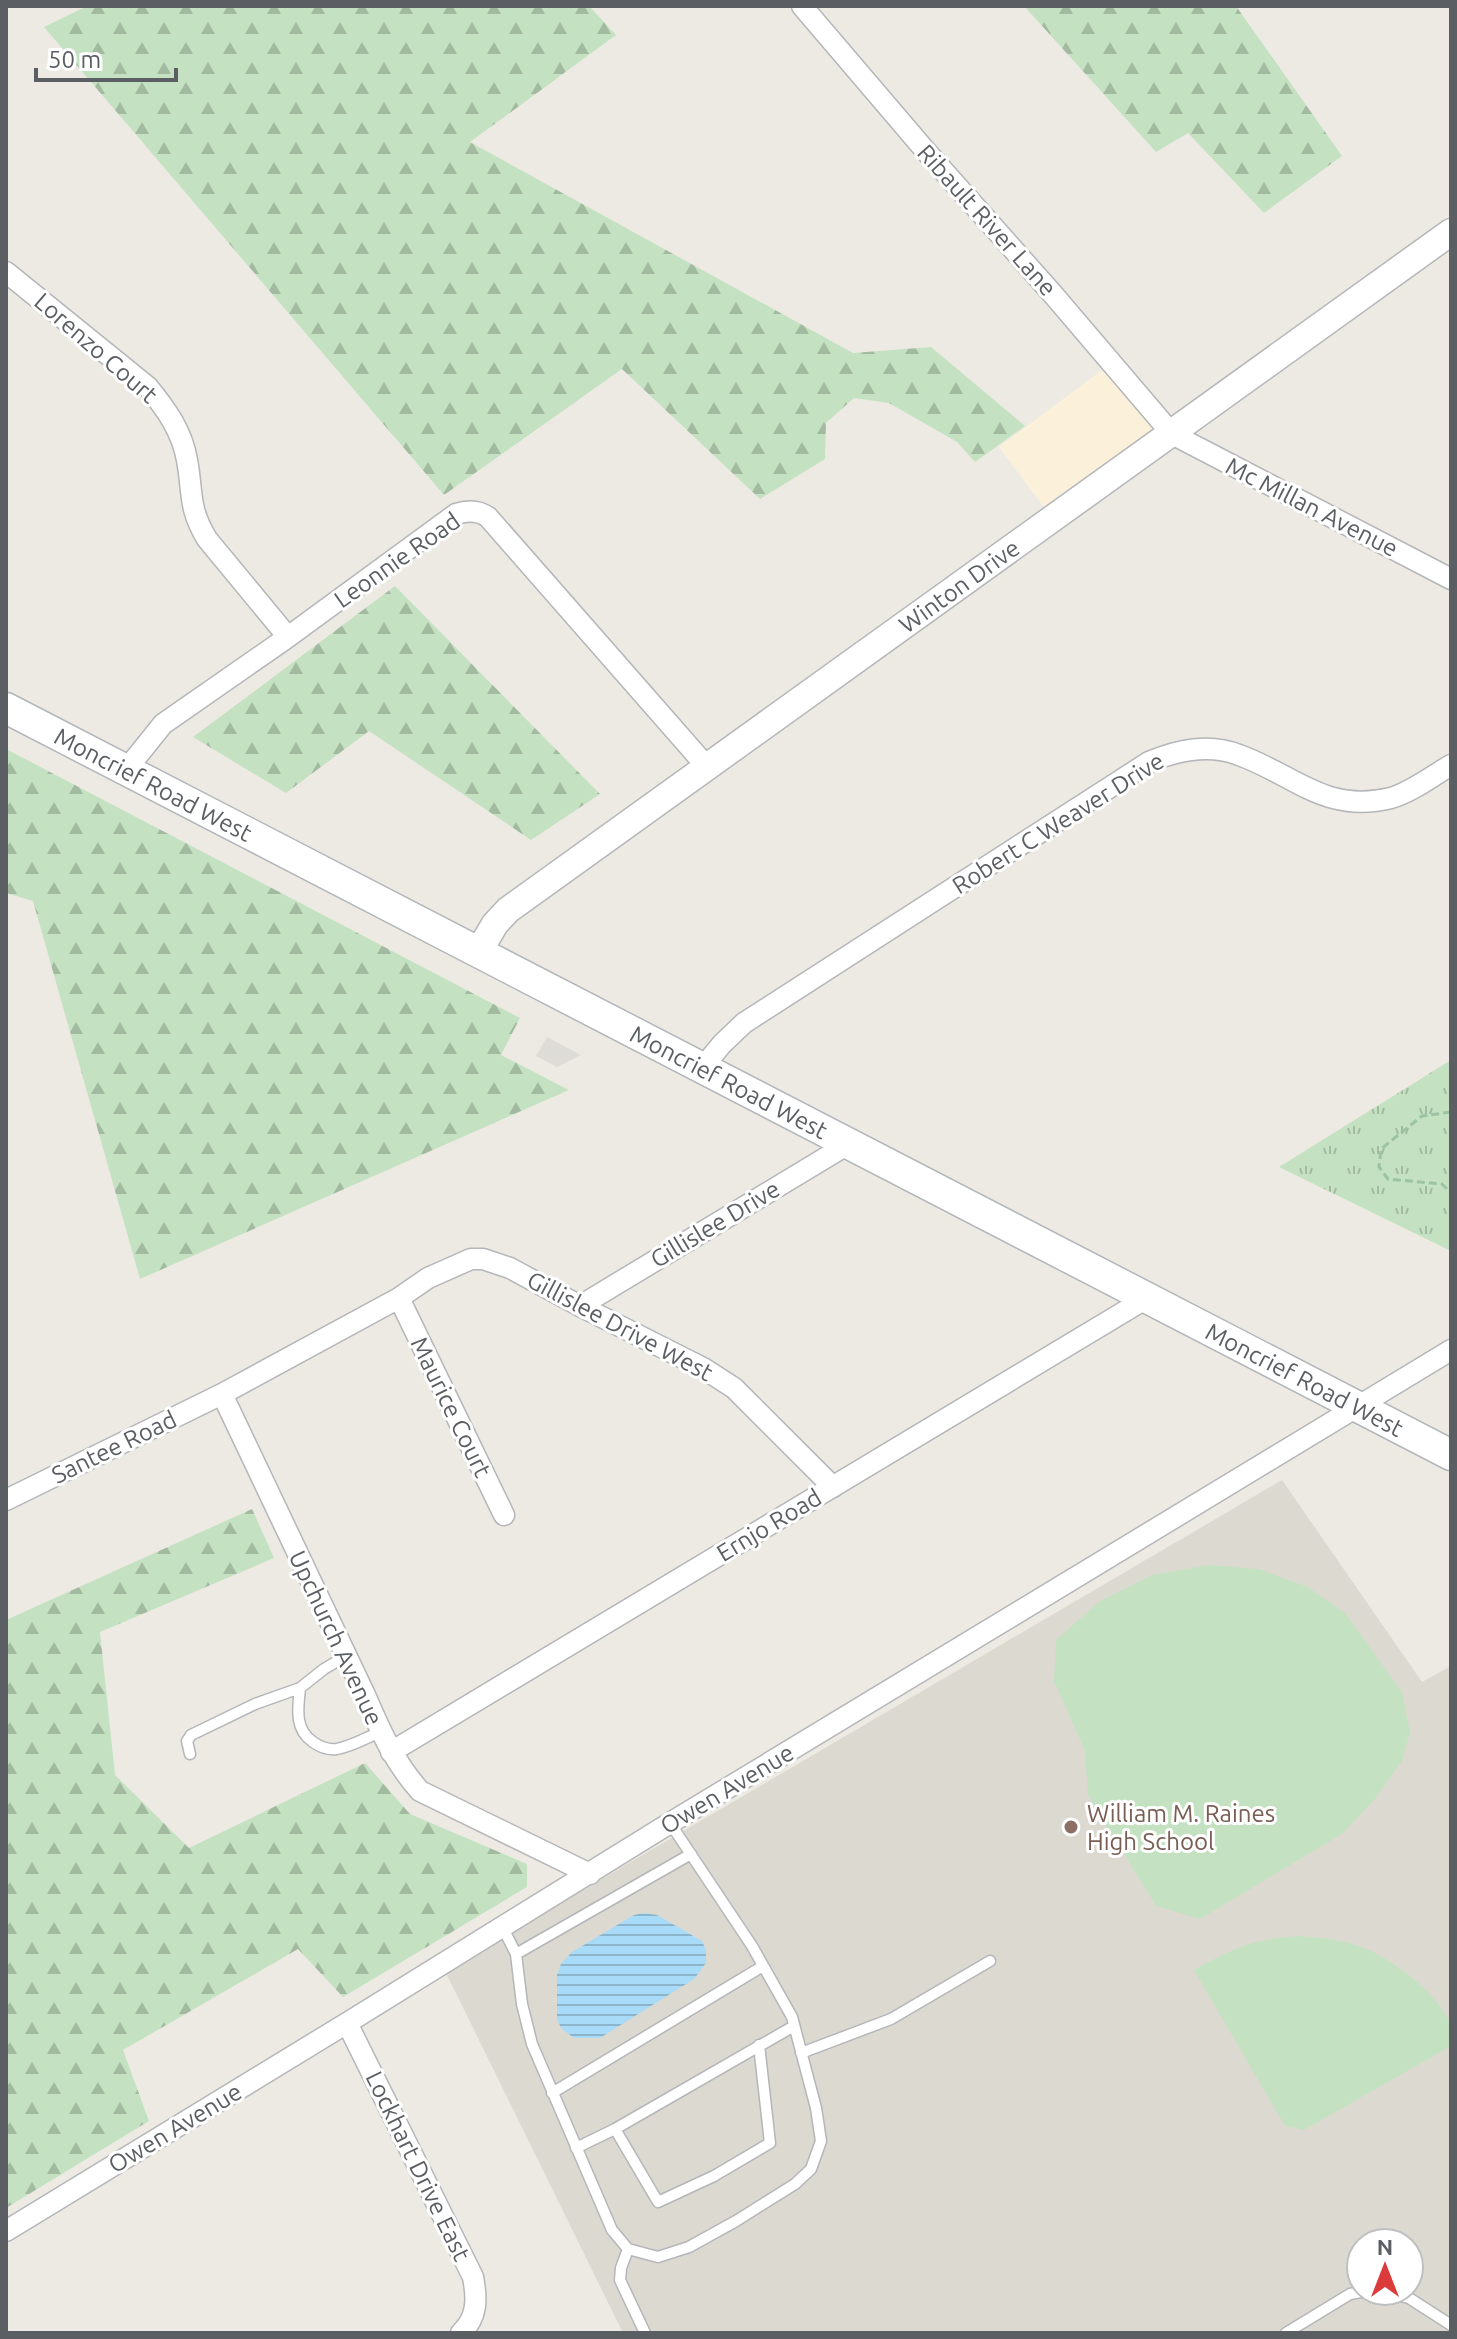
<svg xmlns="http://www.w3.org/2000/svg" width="1457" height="2339" font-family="Ubuntu,sans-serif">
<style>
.commercial{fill:#fbf1da}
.industrial{fill:#dedcd7}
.education{fill:#dcd9d1;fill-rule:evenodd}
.forest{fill:url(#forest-firs)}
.park{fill:url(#park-tufts)}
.garden{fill:#c4e2c1}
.water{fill:url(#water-rules)}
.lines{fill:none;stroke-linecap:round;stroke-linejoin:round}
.service-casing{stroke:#b4b6b9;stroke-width:13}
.minor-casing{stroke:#b4b6b9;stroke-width:23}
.tertiary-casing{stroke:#b4b6b9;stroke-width:29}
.secondary-casing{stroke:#b2b6ba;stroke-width:33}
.path{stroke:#9cc3a4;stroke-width:3;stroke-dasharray:8 4;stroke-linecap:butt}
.service{stroke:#fff;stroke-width:10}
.minor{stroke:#fff;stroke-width:20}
.tertiary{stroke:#fff;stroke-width:26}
.secondary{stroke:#fff;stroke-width:30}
.education-dot{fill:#8d6e63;stroke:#fff;stroke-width:3}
.labels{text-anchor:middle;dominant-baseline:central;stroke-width:6;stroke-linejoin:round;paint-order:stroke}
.street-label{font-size:24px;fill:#5b5f63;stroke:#fff}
.education-label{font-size:24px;fill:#785e54;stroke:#fff;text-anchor:start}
</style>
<defs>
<pattern id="forest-firs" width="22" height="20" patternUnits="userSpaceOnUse" patternTransform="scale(2)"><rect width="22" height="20" fill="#c4e2c1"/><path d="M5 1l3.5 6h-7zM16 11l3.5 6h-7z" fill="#a2baa0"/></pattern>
<pattern id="park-tufts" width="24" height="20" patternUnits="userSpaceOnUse" patternTransform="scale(2)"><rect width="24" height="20" fill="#c4e2c1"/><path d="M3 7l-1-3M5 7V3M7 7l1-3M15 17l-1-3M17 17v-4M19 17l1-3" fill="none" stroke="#a2baa0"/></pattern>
<pattern id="water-rules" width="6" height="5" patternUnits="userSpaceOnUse" patternTransform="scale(2)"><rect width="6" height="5" fill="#a8dbf8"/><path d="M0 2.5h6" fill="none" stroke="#8cb5cc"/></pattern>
</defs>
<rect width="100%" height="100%" fill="#edeae3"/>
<path class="commercial" d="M1106,367L1158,431L1046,510L999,447Z"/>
<path class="industrial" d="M547,1037L581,1055L557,1067L536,1056Z"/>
<path class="education" d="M1282,1480L1422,1682L1451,1666V2333H623L445,1971ZM1361,2243H1409V2291H1361Z"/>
<path class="forest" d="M87,6H589L616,35L470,142L853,353L931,347L1025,426L975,462L957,442L889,403L854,398L826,423L825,459L760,499L622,369L444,495L44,27Z
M1024,6H1236L1342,156L1264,213L1188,133L1156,152Z
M395,586L600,794L531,840L369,731L286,793L193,737Z
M6,749L520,1018L501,1055L569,1090L140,1279L33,901L6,893Z
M252,1509L274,1558L100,1632L115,1775L189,1848L365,1763L410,1814L527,1864V1887L343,1997L298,1949L123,2050L149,2121L6,2208V1620Z"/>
<path class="park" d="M1451,1060V1251L1279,1167Z"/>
<path class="garden" d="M1209,1565L1258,1569L1308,1587L1345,1613L1402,1692L1410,1732L1402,1761L1374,1800L1342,1834L1200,1919L1156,1906L1088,1795L1085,1751L1054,1681L1056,1640L1100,1601L1152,1575Z
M1300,1936C1323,1938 1345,1940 1367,1949C1395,1961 1436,1993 1449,2021C1453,2028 1451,2038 1451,2046L1304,2130L1285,2126L1194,1970C1235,1947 1253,1939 1300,1936Z"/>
<path class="water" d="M644,1913L657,1915L702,1941L706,1950V1963L694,1979L600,2038H574L561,2028L557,2019V1975L561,1964L572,1952L634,1915Z"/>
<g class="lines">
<g class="service-casing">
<path id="service" d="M346,1656L324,1669L300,1688C298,1708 294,1729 313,1742C320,1747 329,1750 337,1749C352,1746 366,1738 380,1732
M190,1754L187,1741L191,1735L255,1704L300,1688
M503,1928L516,1954L522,2004L532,2044L612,2230L628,2249L658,2257L689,2247L736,2221L795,2184L811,2169L821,2141L816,2108L792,2017L752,1946L670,1823
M516,1954L691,1854
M759,2045L770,2143L714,2176L658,2202L615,2129L794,2026
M801,2053L891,2019L990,1961
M552,2093L763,1966
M576,2148L615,2129
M628,2249L621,2268L620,2280L645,2333
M1380,2291L1409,2298L1451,2325
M1286,2333L1350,2294L1367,2291"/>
</g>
<g class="minor-casing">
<path id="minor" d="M802,6L924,149L1051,292L1172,434L1451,579
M6,272L148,387C166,409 182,431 187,460C193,492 188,508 207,539L288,637
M126,770L163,724L288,637L456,514C468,510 478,510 488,517L708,768
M703,1067L722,1044L744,1023L1149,762C1178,750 1209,743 1239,755C1295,775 1325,814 1391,798C1412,792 1432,776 1451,765
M399,1298L504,1515
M580,1306L850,1143
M222,1394L365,1695C380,1730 394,1762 420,1791L590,1874
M6,1500L222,1394L399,1298L428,1278L471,1259H483L510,1268L580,1306L703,1368L734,1388L833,1487
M391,1752L1147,1298
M347,2023L473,2277C477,2298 478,2317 461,2333
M6,2231L347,2023L670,1823L1451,1350"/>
</g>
<g class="tertiary-casing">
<g id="tertiary">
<path id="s1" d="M479,951L495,924L508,910L1451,232"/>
</g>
</g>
<g class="secondary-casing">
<g id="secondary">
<path id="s2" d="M6,708L1451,1455"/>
</g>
</g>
<path class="path" d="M1451,1112L1422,1116L1381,1149L1379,1167L1388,1179L1442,1184L1451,1193"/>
<use href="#service" class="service"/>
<use href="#minor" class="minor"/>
<use href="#tertiary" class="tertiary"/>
<use href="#secondary" class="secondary"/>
</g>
<circle class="education-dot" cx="1071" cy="1827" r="8"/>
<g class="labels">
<g class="street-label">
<text transform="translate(987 220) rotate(48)">Ribault River Lane</text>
<text transform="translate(96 348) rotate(41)">Lorenzo Court</text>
<text transform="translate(1312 507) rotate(27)">Mc Millan Avenue</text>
<text transform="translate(397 560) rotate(-35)">Leonnie Road</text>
<text stroke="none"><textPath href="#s1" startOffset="606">Winton Drive</textPath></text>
<text stroke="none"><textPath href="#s2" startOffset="166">Moncrief Road West</textPath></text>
<text transform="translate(1058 823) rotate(-32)">Robert C Weaver Drive</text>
<text stroke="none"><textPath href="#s2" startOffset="814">Moncrief Road West</textPath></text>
<text transform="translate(715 1224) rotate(-31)">Gillislee Drive</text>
<text transform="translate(620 1326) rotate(28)">Gillislee Drive West</text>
<text stroke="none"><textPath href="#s2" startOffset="1462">Moncrief Road West</textPath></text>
<text transform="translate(451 1407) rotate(64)">Maurice Court</text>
<text transform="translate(114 1447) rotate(-26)">Santee Road</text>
<text transform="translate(769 1525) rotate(-31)">Ernjo Road</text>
<text transform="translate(336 1638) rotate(65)">Upchurch Avenue</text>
<text transform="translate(727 1789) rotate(-31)">Owen Avenue</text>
<text transform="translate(175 2128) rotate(-31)">Owen Avenue</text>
<text transform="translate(418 2166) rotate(64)">Lockhart Drive East</text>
</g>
<g class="education-label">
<text x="1087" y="1813">William M. Raines<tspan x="1087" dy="28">High School</tspan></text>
</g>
</g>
<rect width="1457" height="2339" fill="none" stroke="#5b5f63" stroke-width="16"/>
<g transform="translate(1385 2267)"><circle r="38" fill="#ffffff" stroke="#bdbfc1" stroke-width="2"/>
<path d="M0-6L14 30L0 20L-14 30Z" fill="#db3b3b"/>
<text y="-12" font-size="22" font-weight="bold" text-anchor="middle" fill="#5b5f63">N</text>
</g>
<path d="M36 68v12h140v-12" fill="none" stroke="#5b5f63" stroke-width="4"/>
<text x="48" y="68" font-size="24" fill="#5b5f63" stroke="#ffffff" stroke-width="6" paint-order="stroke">50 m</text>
</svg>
